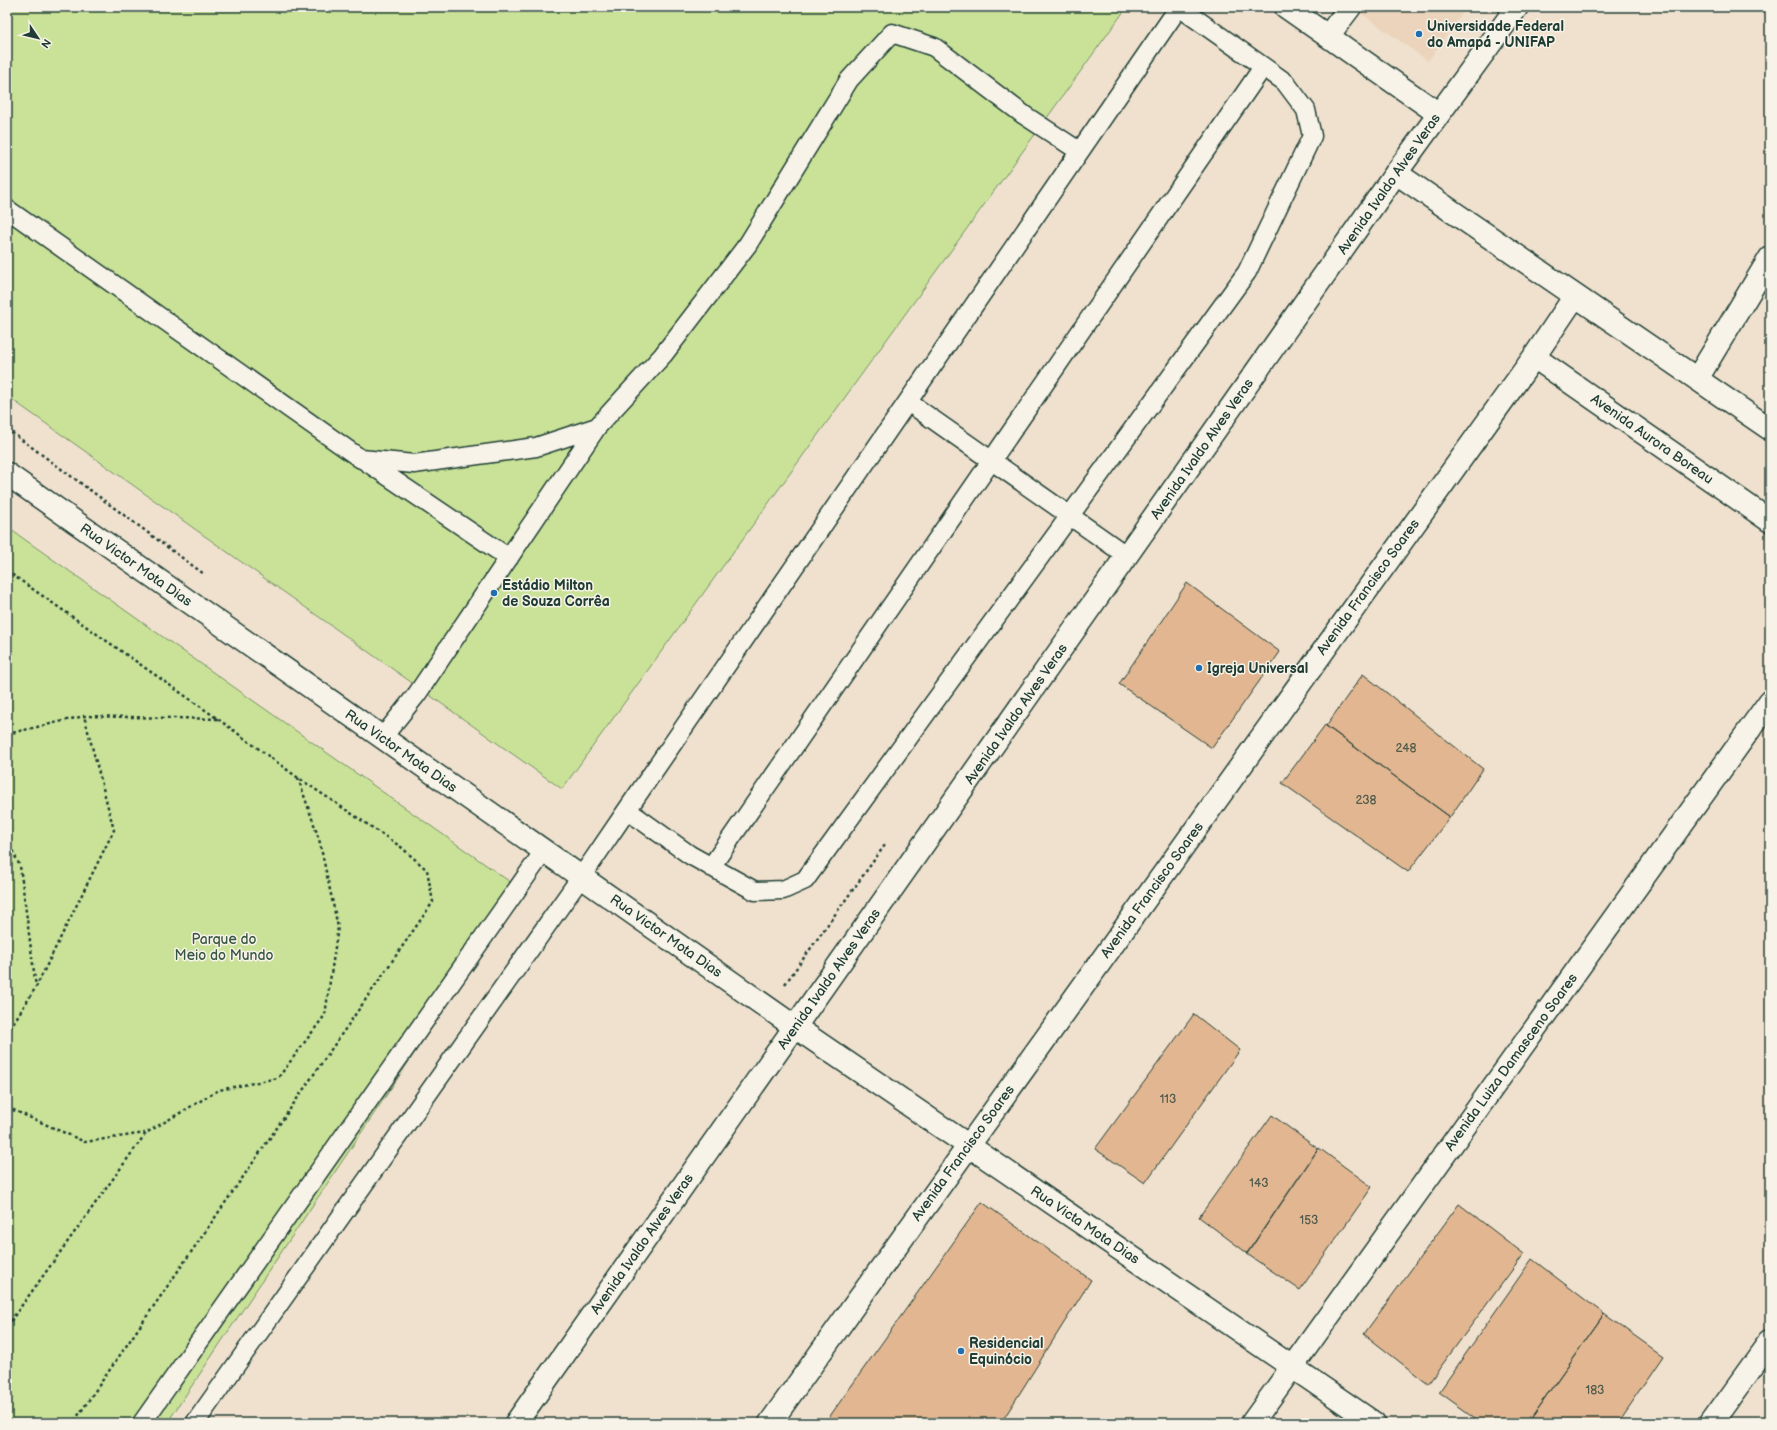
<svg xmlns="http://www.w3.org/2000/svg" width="1777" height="1430" font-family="'Balsamiq Sans',sans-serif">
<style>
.built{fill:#ecd4bc}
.green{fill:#c9e298;stroke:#749066}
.building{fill:#e1b691;stroke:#1f3d34}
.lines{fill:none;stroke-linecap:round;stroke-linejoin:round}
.lane-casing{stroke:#1f3d34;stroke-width:21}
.street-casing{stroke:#1f3d34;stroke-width:25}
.secondary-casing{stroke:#1f3d34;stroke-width:25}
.path{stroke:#1f3d34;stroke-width:2.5;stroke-dasharray:3 3;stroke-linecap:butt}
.lane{stroke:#f7f3e8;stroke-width:18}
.street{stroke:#f7f3e8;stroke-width:22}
.secondary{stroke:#f7f3e8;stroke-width:22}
.poi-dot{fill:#1f6fb2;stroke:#f7f3e8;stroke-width:1.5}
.labels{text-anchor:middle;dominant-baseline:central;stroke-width:3;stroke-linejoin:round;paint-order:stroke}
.number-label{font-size:12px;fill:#505b4b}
.poi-label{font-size:14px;font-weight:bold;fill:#1f3d34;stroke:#f7f3e8;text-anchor:start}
.street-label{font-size:14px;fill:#1f3d34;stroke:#f7f3e8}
.park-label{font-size:14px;fill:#385643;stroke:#f7f3e8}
</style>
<rect width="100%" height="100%" fill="#f0e1ce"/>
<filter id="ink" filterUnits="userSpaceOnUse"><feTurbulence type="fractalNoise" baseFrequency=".025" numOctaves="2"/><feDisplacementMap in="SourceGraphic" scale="8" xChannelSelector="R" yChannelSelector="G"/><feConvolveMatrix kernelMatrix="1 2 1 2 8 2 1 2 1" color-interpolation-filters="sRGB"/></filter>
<g filter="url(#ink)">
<path class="built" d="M1352,7H1467L1428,61Z"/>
<path class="green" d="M7,7H1127L562,789L7,396Z
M7,527L523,891L167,1423H7Z"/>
<path class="building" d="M1187,583L1280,652L1212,748L1119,684Z
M1363,674L1483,769L1450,817L1326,726Z
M1325,725L1450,817L1408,872L1282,783Z
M1194,1014L1240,1050L1145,1183L1095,1149Z
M1272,1115L1318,1149L1247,1253L1199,1217Z
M1319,1148L1372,1187L1300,1290L1247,1254Z
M982,1202L1091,1280L1001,1423H825Z
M1459,1204L1524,1254L1428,1384L1364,1334Z
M1532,1259L1604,1314L1527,1423H1482L1439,1392Z
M1604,1314L1663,1356L1617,1423H1527Z"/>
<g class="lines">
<g class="lane-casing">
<path id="lane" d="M7,209L361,459L414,464L536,447L597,427L663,355L748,244L849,80L892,33L934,47L1024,115L1079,151
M908,402L1127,556
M364,460L509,558
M382,738L417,694L597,427
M711,867L1263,67
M142,1423L544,851
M195,1423L593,860L627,810L1179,7L1285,82L1306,110L1312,136L1247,272L805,880L783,890L755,891L690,855L627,810"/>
</g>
<g class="street-casing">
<path id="street" d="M1328,36L1350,7
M1396,173L1770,429
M1534,357L1770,521
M1697,379L1770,258
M770,1423L1534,357L1575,296
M1252,1423L1770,701
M1711,1423L1770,1341"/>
</g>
<g class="secondary-casing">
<path id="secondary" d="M1286,7L1439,114
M7,474L795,1027L1374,1423
M516,1423L1396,173L1517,7"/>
</g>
<path class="path" d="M7,429L204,574
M7,571L218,719L297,777L401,847L427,870L433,902L73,1423
M7,734L84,716L218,719
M7,840L20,866L36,987
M785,984L885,845
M7,1033L36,987L114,830L84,716
M7,1110L11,1109L85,1142L145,1133
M7,1326L146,1133L219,1090L278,1078L325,1015L338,927L319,839L298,778"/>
<use href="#lane" class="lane"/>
<use href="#street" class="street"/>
<use href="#secondary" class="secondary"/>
</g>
</g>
<g class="poi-dot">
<circle cx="1419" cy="34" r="4"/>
<circle cx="494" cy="593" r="4"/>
<circle cx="1199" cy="668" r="4"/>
<circle cx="961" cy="1351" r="4"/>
</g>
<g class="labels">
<g class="number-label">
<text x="1406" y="748">248</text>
<text x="1366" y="800">238</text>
<text x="1168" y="1099">113</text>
<text x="1259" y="1183">143</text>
<text x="1309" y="1220">153</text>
<text x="1595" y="1390">183</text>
</g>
<g class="poi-label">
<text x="1427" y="26">Universidade Federal<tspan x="1427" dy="16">do Amapá - UNIFAP</tspan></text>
<text x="502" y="585">Estádio Milton<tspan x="502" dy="16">de Souza Corrêa</tspan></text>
<text x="1207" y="668">Igreja Universal</text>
<text x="969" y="1343">Residencial<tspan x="969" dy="16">Equinócio</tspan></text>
</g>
<g class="street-label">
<text transform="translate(1389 184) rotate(-55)">Avenida Ivaldo Alves Veras</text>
<text transform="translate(1652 439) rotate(35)">Avenida Aurora Boreau</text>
<text transform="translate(1202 449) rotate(-55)">Avenida Ivaldo Alves Veras</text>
<text transform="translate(136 565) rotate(35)">Rua Victor Mota Dias</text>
<text transform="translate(1368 587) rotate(-54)">Avenida Francisco Soares</text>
<text transform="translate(1016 714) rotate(-55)">Avenida Ivaldo Alves Veras</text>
<text transform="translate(401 751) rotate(35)">Rua Victor Mota Dias</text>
<text transform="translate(1152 890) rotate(-54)">Avenida Francisco Soares</text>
<text transform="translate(666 936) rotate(35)">Rua Victor Mota Dias</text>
<text transform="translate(829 979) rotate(-55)">Avenida Ivaldo Alves Veras</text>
<text transform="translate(1511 1062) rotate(-54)">Avenida Luiza Damasceno Soares</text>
<text transform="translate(963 1153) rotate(-54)">Avenida Francisco Soares</text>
<text transform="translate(1085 1225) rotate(34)">Rua Victa Mota Dias</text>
<text transform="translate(642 1244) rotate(-55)">Avenida Ivaldo Alves Veras</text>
</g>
<g class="park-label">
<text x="224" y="939">Parque do<tspan x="224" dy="16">Meio do Mundo</tspan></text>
</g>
</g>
<rect width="1777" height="1430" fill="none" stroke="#f7f3e8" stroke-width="24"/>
<rect x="12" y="12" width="1753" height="1406" fill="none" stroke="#1f3d34" stroke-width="1.5" filter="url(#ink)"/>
<g transform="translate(38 38) rotate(125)" stroke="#f7f3e8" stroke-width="3" paint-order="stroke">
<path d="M0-3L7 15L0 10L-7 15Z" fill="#1f3d34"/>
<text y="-6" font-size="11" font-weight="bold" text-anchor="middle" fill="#1f3d34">N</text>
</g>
</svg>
